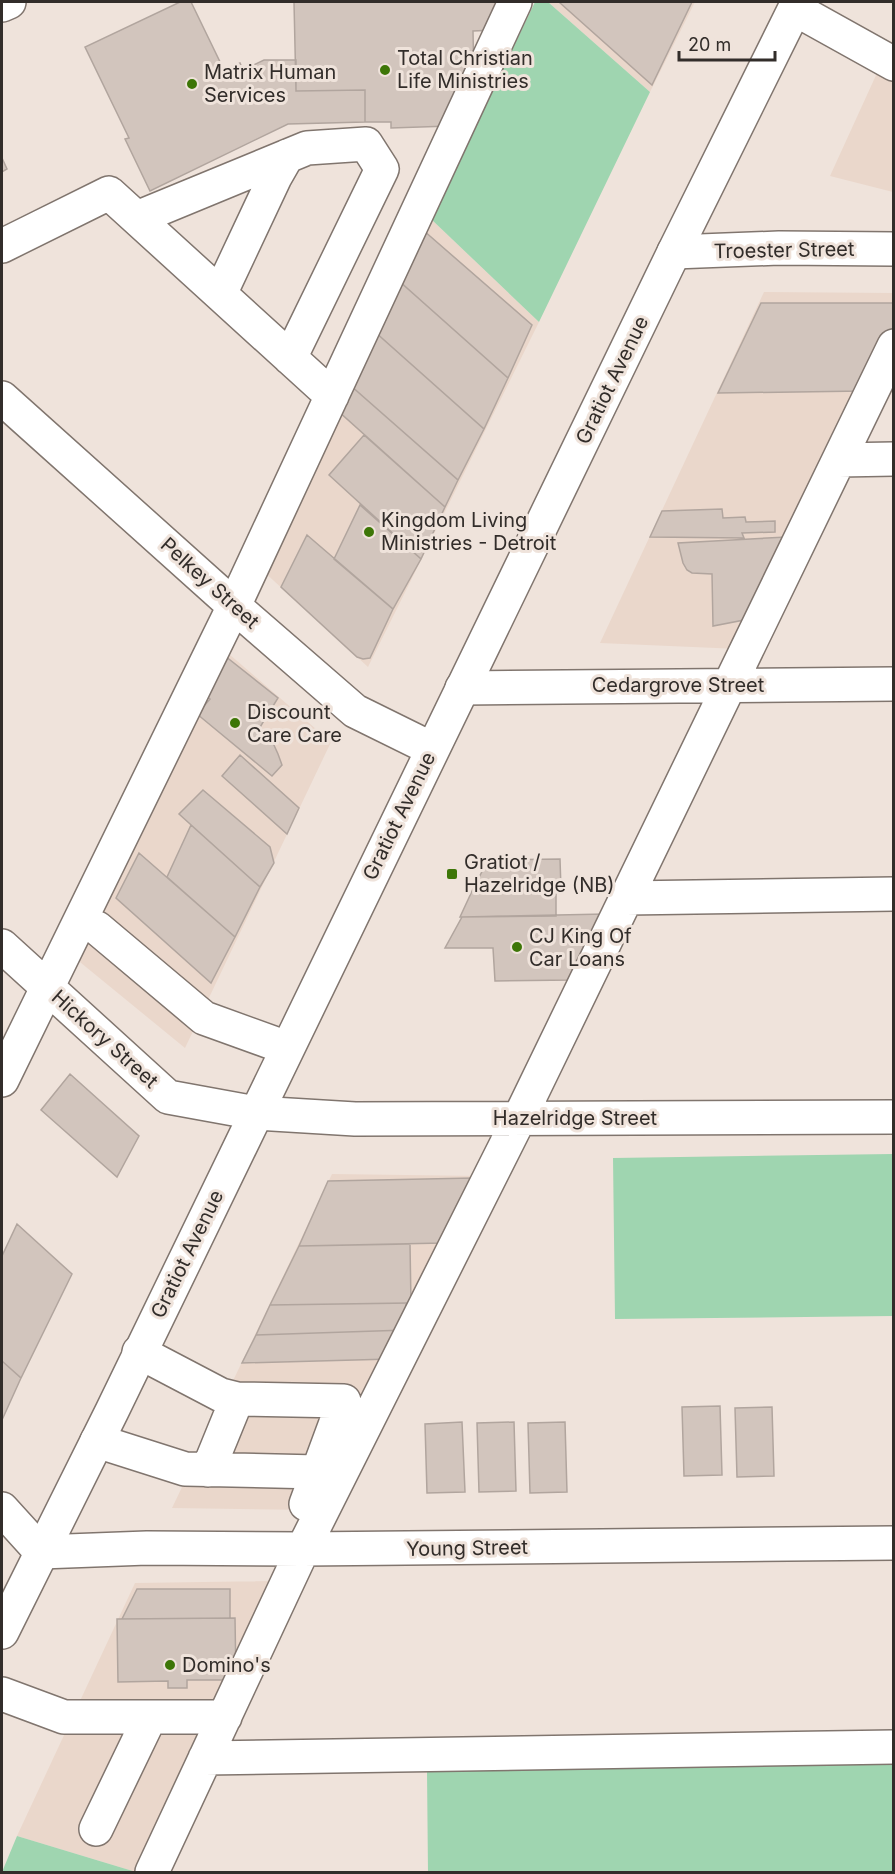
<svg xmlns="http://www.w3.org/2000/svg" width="895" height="1874" font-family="Inter,sans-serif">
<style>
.built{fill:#ead7cb}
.green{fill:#9fd5b0}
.building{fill:#d2c5bd;stroke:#b1a59e;stroke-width:1.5}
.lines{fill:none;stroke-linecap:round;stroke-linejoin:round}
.minor-casing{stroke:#80756e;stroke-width:36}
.major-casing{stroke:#80756e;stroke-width:36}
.minor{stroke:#fff;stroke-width:33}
.major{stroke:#fff;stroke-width:33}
.poi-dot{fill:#3d7607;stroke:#efe3db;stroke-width:2}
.labels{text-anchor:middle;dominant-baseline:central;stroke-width:6;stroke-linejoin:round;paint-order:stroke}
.poi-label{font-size:20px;fill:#322d2a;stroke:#efe3db;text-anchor:start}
.street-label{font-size:20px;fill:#322d2a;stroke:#efe3db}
</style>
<rect width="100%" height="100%" fill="#efe3db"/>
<path class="built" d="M548,2H695L650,92Z
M893,38V192L830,176Z
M431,219L539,322L368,667L262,570Z
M764,292L893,293V332L739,649L600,643Z
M222,648L331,742L185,1048L75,958Z
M332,1174L479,1176L314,1510L172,1508Z
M280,1581L136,1872L17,1836L135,1583Z"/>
<path class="green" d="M535,2H548L650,92L539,322L431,219Z
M893,1154V1316L615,1319L613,1158Z
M893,1763V1872H428L427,1771Z
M17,1836L136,1872H2Z"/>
<path class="building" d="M180,2H191L224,70L240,63L243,70L264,60H296V91L365,90V122L288,124L150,191L125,139L129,138L85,47Z
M294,2H508L495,30L473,31L474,81L450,126L391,128V122H365V90L296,91Z
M559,2H692L652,85Z
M2,158L7,169L2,172Z
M423,230L532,325L508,378L398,280Z
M398,280L508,378L484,429L374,331Z
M761,303H894V327L863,391L718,393Z
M374,331L484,429L458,480L350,385Z
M350,385L458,480L445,507L337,410Z
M364,435L445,507L421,559L329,475Z
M360,505L421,559L393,609L334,559Z
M722,509L723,518L745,517L746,522L775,521V532L742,533L744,538L650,537L662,511Z
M307,535L393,609L370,658L363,659L357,657L281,587Z
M786,537L744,620L713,626L712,574L692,573L687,570L683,563L678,543Z
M220,652L278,698L257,732L273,743L278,754L282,765L272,776L197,714L210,699L202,692Z
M240,755L299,808L287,834L222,776Z
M203,790L270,847L274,863L260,887L179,814Z
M191,825L260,887L235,937L167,877Z
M139,853L235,937L211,983L116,898Z
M560,859L561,889H473L488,860Z
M556,888V916L460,917L473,889Z
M605,914L573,980L495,981L493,948H445L462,917Z
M70,1074L139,1136L117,1177L41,1110Z
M473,1178L443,1243L299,1246L328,1181Z
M17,1224L72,1274L21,1378L2,1361V1256Z
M410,1244L411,1303L270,1305L299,1246Z
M406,1303V1330L256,1335L270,1305Z
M406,1330L391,1359L242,1363L256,1335Z
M2,1361L21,1378L2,1420Z
M720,1406L722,1475L684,1476L682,1407Z
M772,1407L774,1476L737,1477L735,1408Z
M462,1422L465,1492L427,1493L425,1424Z
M514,1422L516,1491L479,1492L477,1423Z
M565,1422L567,1492L530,1493L528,1423Z
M137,1589H230V1618L122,1619Z
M235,1618L236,1680H187V1688H168V1681L118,1682L117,1619Z"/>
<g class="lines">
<g class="minor-casing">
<path id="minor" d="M2,5L9,2
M795,9L894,64
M137,218L307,148L366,144L382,169L290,358
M2,246L109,193L332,396
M674,252L779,248L894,249
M220,294L275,177L287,156
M2,398L234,606L355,711L432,749
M839,460L894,459
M462,688L894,684
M626,898L894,894
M97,928L204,1018L287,1048
M2,946L168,1097L256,1113L355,1119L894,1117
M2,1080L234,606L515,2
M139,1352L221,1395L237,1399L344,1401L306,1504
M97,1441L185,1469L318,1472
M208,1470L237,1399
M2,1509L41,1552L147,1548L303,1549L894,1543
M2,1694L64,1717H225
M205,1758L894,1747
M96,1829L150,1717
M152,1872L303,1549L519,1119L894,346"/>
</g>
<g class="major-casing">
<path id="major" d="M2,1632L112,1411L674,252L798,2"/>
</g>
<use href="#minor" class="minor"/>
<use href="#major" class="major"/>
</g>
<g class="poi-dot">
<circle cx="385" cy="70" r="6"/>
<circle cx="192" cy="84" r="6"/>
<circle cx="369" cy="532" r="6"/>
<circle cx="235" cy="723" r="6"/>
<rect x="446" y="868" width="12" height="12" rx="3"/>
<circle cx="517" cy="947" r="6"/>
<circle cx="170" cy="1665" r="6"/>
</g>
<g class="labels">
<g class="poi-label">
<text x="397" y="58">Total Christian<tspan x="397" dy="23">Life Ministries</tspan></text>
<text x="204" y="72">Matrix Human<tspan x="204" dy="23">Services</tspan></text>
<text x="381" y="520">Kingdom Living<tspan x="381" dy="23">Ministries - Detroit</tspan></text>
<text x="247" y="712">Discount<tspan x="247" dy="23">Care Care</tspan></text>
<text x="464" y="862">Gratiot /<tspan x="464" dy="23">Hazelridge (NB)</tspan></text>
<text x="529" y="936">CJ King Of<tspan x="529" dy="23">Car Loans</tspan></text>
<text x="182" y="1665">Domino's</text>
</g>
<g class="street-label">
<text transform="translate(784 250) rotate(-1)">Troester Street</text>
<text transform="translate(612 380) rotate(-64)">Gratiot Avenue</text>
<text transform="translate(210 583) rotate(42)">Pelkey Street</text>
<text x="678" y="685">Cedargrove Street</text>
<text transform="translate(399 816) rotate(-64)">Gratiot Avenue</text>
<text transform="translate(105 1039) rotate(42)">Hickory Street</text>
<text x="575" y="1118">Hazelridge Street</text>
<text transform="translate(187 1254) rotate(-64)">Gratiot Avenue</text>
<text transform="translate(467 1548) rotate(-1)">Young Street</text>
</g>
</g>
<rect width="895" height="1874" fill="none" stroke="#322d2a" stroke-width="6"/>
<path d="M679 51v9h96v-9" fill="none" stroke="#322d2a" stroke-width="3"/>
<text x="688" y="51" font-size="18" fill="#322d2a" stroke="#efe3db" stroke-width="4.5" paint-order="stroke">20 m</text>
</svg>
